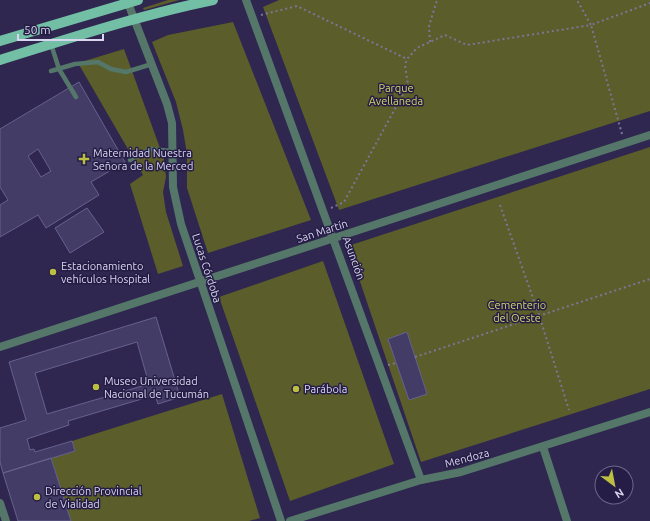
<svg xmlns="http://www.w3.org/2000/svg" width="650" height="521" font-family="Ubuntu,sans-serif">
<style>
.green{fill:#5b5d2a}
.building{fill:#423c66;stroke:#67618f;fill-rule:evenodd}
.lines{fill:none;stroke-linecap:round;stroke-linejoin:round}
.path{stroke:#7c7698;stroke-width:2;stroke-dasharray:2 3;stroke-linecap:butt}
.service{stroke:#54776a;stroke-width:4.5}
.minor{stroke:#54776a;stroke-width:8}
.tertiary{stroke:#54776a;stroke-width:8}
.primary{stroke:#73bfa5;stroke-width:10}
.poi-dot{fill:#bdbf43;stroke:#251d45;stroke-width:1.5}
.labels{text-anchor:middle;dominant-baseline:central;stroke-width:3;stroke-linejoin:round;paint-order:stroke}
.park-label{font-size:11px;fill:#d4d66b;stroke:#251d45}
.poi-label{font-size:11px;fill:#d9d6f0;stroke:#251d45;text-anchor:start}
.street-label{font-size:11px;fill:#d9d6f0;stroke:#251d45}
</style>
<rect width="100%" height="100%" fill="#2f2750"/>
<path class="green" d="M168,0H179L144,10L143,8Z
M279,0H650V111L339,210L263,7Z
M233,22L311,220L208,253L187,188V154L183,130L176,102L152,42L168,35Z
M124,49L164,159L166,177L163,192L166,212L183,266L158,274L130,184L143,175L78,63Z
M650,147V389L421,462L348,246Z
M323,261L394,464L290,501L219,297Z
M222,394L260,518L249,521H71L51,458L75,451L72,441Z"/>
<path class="building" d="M79,82L125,162L91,182L99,195L46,228L38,215L0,237V205L8,200L0,187V129ZM38,149L51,171L41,177L28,156Z
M87,208L104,232L70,253L55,228Z
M156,317L180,397L158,404L155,395L68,421L69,425L27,439L30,450L34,449L35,452L72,441L75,451L3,473L0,462V428L26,420L9,362ZM137,342L149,384L47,414L35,373Z
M407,332L427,394L409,400L388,339Z
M51,458L71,521H18L3,473Z"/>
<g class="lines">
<path class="path" d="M261,15L297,6L407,59L417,48L445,35L467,45L591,25L577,0
M430,42L429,26L437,0
M622,134L591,25L650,3
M500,205L539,315L569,410
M331,208L344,202L408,85L405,65L407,59
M415,357L650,279
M388,365L396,363"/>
<path class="service" d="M51,44L59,69L76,97
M51,71L75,64L98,62L111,69L126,72L152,64
M130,160L150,149L171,151"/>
<path class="minor" d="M246,0L421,480
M543,447L567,521
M0,503L6,521"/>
<path class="tertiary" d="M128,3L167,104L172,123L173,187L181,224L281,521
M0,347L650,135
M290,521L421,480L461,472L650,412"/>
<path class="primary" d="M0,41L138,0
M0,60C71,38 140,15 213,0"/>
</g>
<g class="poi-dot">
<path d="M82 153h4v4h4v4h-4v4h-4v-4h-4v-4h4z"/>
<circle cx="53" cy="272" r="4"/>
<circle cx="96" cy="387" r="4"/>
<circle cx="296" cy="389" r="4"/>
<circle cx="37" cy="497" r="4"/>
</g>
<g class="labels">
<g class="park-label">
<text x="396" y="88">Parque<tspan x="396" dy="13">Avellaneda</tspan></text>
<text x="517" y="305">Cementerio<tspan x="517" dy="13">del Oeste</tspan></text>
</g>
<g class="poi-label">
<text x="93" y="153">Maternidad Nuestra<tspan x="93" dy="13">Señora de la Merced</tspan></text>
<text x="61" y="266">Estacionamiento<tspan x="61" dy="13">vehículos Hospital</tspan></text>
<text x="104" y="381">Museo Universidad<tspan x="104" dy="13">Nacional de Tucumán</tspan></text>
<text x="304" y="389">Parábola</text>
<text x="45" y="491">Dirección Provincial<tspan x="45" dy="13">de Vialidad</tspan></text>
</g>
<g class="street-label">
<text transform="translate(322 231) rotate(-18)">San Martín</text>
<text transform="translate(354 258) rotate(70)">Asunción</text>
<text transform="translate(207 268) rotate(72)">Lucas Córdoba</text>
<text transform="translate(467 458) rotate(-15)">Mendoza</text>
</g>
</g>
<g transform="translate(614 485) rotate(148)"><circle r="19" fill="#251d45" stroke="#6d6789"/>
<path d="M0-3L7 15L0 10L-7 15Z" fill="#bdbf43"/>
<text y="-6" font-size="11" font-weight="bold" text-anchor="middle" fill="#d9d6f0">N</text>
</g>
<path d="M18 34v6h85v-6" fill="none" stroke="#d9d6f0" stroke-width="2"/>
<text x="24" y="34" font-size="12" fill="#d9d6f0" stroke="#251d45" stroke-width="3" paint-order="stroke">50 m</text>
</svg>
